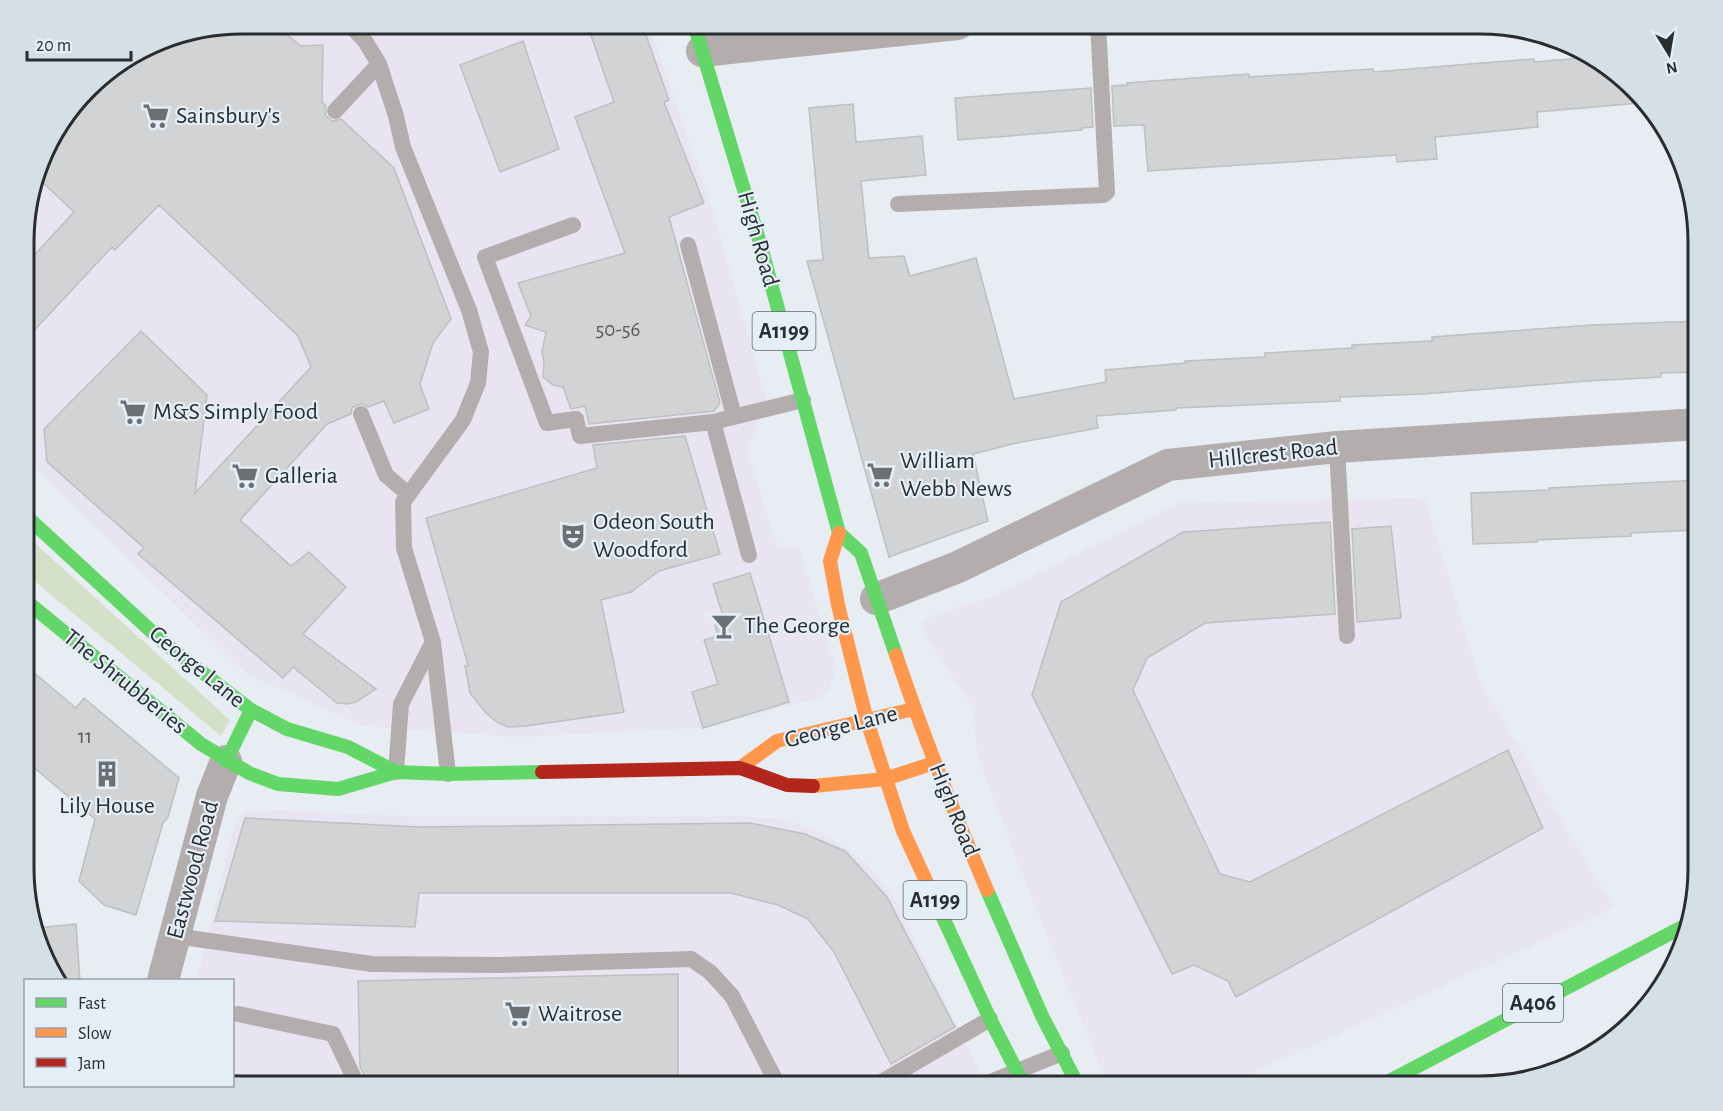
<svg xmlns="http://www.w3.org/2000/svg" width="1723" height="1111" font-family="'Alegreya Sans',sans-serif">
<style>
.commercial{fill:#e8e4f1}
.green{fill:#d5e0c8}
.building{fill:#d2d3d4;stroke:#bebfc0;stroke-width:1.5}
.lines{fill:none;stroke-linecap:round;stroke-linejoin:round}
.lane{stroke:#b4adae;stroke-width:16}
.street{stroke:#b4adae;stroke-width:32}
.fast{stroke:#63d668;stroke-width:14}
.slow{stroke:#ff974d;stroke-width:14}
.jam{stroke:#b3261e;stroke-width:14}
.labels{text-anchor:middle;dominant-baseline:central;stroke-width:4.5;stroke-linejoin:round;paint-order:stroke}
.number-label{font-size:21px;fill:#56595c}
.shield{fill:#e3eef6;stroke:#61676b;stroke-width:1.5}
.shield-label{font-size:22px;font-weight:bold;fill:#292d30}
.poi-label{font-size:24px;fill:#292d30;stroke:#e3eef6;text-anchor:start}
.street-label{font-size:24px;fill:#292d30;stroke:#e3eef6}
.rim{fill:none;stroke:#292d30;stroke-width:3}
</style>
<rect width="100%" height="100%" fill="#e7edf2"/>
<path class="commercial" d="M243,24H649L713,211L767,402L748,451L773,536L780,546L799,547L836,670L830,687L819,698L703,728L515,737L363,726L248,675L26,460V215L47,146L98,79L159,41Z
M1425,498L1480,681L1614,908L1223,1087H1108L1013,851L977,753L974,710L924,632V619L994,596L1177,503Z
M250,809L425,817L731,816L785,819L828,836L867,864L895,900L987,1087H243L233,1085L232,980H197L236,819Z"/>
<path class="green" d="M26,535L230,720L221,736L26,574Z"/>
<path class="building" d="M243,24H274L301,46L323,45L322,102L326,106L325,115L332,121L341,119L394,168L451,319L433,343L420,384L429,409L394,423L384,401L368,407L363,404L357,405L352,408L351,414L327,424L240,520L291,566L309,552L346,587L303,634L376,689L356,702L348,704L337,703L293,667L283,678L138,554L144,548L47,462L44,429L141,331L207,395L195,493L311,367L298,336L159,205L115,250L112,247L26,339V264L74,212L37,177L47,146L98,79L159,41Z
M587,24H642L669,100L664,102L704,203L669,217L720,403L714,411L589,424L585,406L571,409L563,387L553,385L543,377L544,363L542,352L546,332L525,325L531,316L518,283L625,253L575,117L614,102Z
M523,41L559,149L500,172L460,65Z
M1593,57L1602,61L1641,103L1537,112L1538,127L1435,137L1437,159L1397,162L1396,155L1148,171L1144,125L1114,126L1112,86L1127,85V83L1249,74V77L1373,69L1374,72L1482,63L1534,59V62Z
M1091,88L1093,127L1082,128V130L958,140L955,98Z
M853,104L856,142L922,136L926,175L861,181L869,258L904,256L910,276L976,258L1014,399L1106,382L1105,370L1185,363V361L1265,357V353L1352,348V345L1432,341V337L1592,325L1699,321V372L1661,373V377L1588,381L1423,394L1340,397V401L1176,408V410L1096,416L1098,428L1012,444L973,454L988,521L889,557L807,261L823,260L809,108Z
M685,436L720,554L659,571L631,592L601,600L624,712L526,726L508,727L497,722L486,713L470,693L465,666L468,665L426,518L597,468L593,445Z
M1699,480V530L1631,533V536L1537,540V542L1473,544L1471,493L1549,490V488Z
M1330,522L1335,614L1205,623L1147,658L1133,690L1220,874L1250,882L1508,750L1543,828L1236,997L1228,981L1194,965L1172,974L1032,695L1061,602L1183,532Z
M1391,526L1401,618L1357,622L1352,529Z
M750,573L789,702L703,728L692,692L718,684L704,640L718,636L715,625L725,622L713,584Z
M26,666L76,708L84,698L179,778L168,817L163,823L136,915L104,905L79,881L95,819L26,761Z
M245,818L418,827L750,823L805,834L845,851L887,897L955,1027L891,1064L834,952L808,919L778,905L731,893H419L415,927L215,921Z
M76,924L80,981H56L36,928Z
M678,974V1087H366L365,1076L360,1067L358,981Z"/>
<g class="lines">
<path class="lane" d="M349,24L365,41L379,64L396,116L403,147L469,310L481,352L478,383L463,420L403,502L404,548L433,642L448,774
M335,111L379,64
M898,204L1103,195L1107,192L1098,24
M573,225L485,257L547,423L576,419L580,436L713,422L803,400
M688,245L734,416
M361,414L386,475L408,494
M713,422L749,555
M1337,447L1347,636
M396,772L401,704L433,642
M175,936L372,964L502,965L691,959L710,972L732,996L779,1087
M238,1014L333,1034L355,1080V1087
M873,1087L990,1019
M978,1087L1062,1053"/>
<path class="street" d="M702,51L958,24
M876,599L958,567L1168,465L1337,447L1699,424
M163,980L212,796L226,761"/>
<path class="fast" d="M694,24L760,243L839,533L861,553L896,655
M26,516L163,642L251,710L287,729L348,747L396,772
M26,601L201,744L249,773L278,784L338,789L396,772L448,774L542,772
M226,761L251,710
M927,883L990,1019L1025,1087
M987,890L1042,1016L1079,1087
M1378,1087L1690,923"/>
<path class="slow" d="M839,533L830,561L838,605L867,721L903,831L927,883
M896,655C923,735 954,813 987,890
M740,768L777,741L914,709
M813,786L885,779L934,763"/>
<path class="jam" d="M542,772L740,768L787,785L813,786"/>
</g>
<defs>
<g id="supermarket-bare" transform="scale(2.07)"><path d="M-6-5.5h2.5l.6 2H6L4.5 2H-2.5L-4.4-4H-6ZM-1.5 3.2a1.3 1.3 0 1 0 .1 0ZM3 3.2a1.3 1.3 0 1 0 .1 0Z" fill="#6c7074" stroke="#e3eef6" stroke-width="2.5" paint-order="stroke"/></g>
<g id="theatre-bare" transform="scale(2.07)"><path d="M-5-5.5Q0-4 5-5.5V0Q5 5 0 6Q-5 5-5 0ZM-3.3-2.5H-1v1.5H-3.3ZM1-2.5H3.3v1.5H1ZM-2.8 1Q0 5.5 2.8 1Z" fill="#6c7074" stroke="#e3eef6" stroke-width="2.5" paint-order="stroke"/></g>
<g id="bar-bare" transform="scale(2.07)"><path d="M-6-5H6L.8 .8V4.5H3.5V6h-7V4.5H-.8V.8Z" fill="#6c7074" stroke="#e3eef6" stroke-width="2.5" paint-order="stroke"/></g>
<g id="building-bare" transform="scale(2.07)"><path d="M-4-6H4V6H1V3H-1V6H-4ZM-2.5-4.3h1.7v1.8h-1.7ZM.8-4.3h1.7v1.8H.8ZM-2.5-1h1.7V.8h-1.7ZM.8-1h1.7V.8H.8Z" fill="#6c7074" stroke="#e3eef6" stroke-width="2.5" paint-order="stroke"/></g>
</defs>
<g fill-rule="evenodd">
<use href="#supermarket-bare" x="156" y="116"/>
<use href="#supermarket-bare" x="133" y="412"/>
<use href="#supermarket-bare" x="880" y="475"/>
<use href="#supermarket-bare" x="245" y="476"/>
<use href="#theatre-bare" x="573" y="536"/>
<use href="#bar-bare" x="724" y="626"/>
<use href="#building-bare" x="107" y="774"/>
<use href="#supermarket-bare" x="518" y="1014"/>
</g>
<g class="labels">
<g class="number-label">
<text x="618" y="329">50-56</text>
<text x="85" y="736">11</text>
</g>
<g class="shield">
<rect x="752.5" y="312" width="63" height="38" rx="4.5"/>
<rect x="903.5" y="881" width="63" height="38" rx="4.5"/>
<rect x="1503" y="984" width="60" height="38" rx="4.5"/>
</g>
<g class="shield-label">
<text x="784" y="331">A1199</text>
<text x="935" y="900">A1199</text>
<text x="1533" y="1003">A406</text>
</g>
<g class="poi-label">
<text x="176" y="116">Sainsbury's</text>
<text x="153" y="412">M&amp;S Simply Food</text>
<text x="900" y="461">William<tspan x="900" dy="28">Webb News</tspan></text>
<text x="265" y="476">Galleria</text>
<text x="593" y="522">Odeon South<tspan x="593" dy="28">Woodford</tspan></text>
<text x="744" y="626">The George</text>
<text x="107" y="806" text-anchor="middle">Lily House</text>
<text x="538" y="1014">Waitrose</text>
</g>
<g class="street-label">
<text transform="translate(758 239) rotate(74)">High Road</text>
<text transform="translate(1273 454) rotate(-6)">Hillcrest Road</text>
<text transform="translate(197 667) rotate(39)">George Lane</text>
<text transform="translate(125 682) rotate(39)">The Shrubberies</text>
<text transform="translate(841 727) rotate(-14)">George Lane</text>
<text transform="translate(954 810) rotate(68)">High Road</text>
<text transform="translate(193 870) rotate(-75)">Eastwood Road</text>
</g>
</g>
<path d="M0 0H1723V1111H0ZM242 34H1480A208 208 0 0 1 1688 242V868A208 208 0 0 1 1480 1076H242A208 208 0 0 1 34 868V242A208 208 0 0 1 242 34Z" fill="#d4dfe6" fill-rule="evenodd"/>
<path class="rim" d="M242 34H1480A208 208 0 0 1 1688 242V868A208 208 0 0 1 1480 1076H242A208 208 0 0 1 34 868V242A208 208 0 0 1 242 34Z"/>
<rect x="24" y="979" width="210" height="108" fill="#e3eef6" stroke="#99a1a7" stroke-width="1.5"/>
<rect x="36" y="998" width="30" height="9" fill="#63d668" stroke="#99a1a7" stroke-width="1.5"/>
<text x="78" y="1009" font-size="18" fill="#292d30">Fast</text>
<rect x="36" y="1028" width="30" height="9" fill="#ff974d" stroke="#99a1a7" stroke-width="1.5"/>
<text x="78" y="1039" font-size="18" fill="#292d30">Slow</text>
<rect x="36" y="1058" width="30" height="9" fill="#b3261e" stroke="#99a1a7" stroke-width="1.5"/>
<text x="78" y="1069" font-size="18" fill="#292d30">Jam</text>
<g transform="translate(1669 54) rotate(169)" stroke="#e3eef6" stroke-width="4.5" paint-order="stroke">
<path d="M0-4.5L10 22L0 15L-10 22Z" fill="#292d30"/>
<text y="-9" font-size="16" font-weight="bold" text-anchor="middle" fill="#292d30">N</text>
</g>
<path d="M27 51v9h104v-9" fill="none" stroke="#292d30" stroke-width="3"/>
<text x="36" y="51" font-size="18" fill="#292d30" stroke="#e3eef6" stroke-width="4.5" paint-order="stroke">20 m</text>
</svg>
